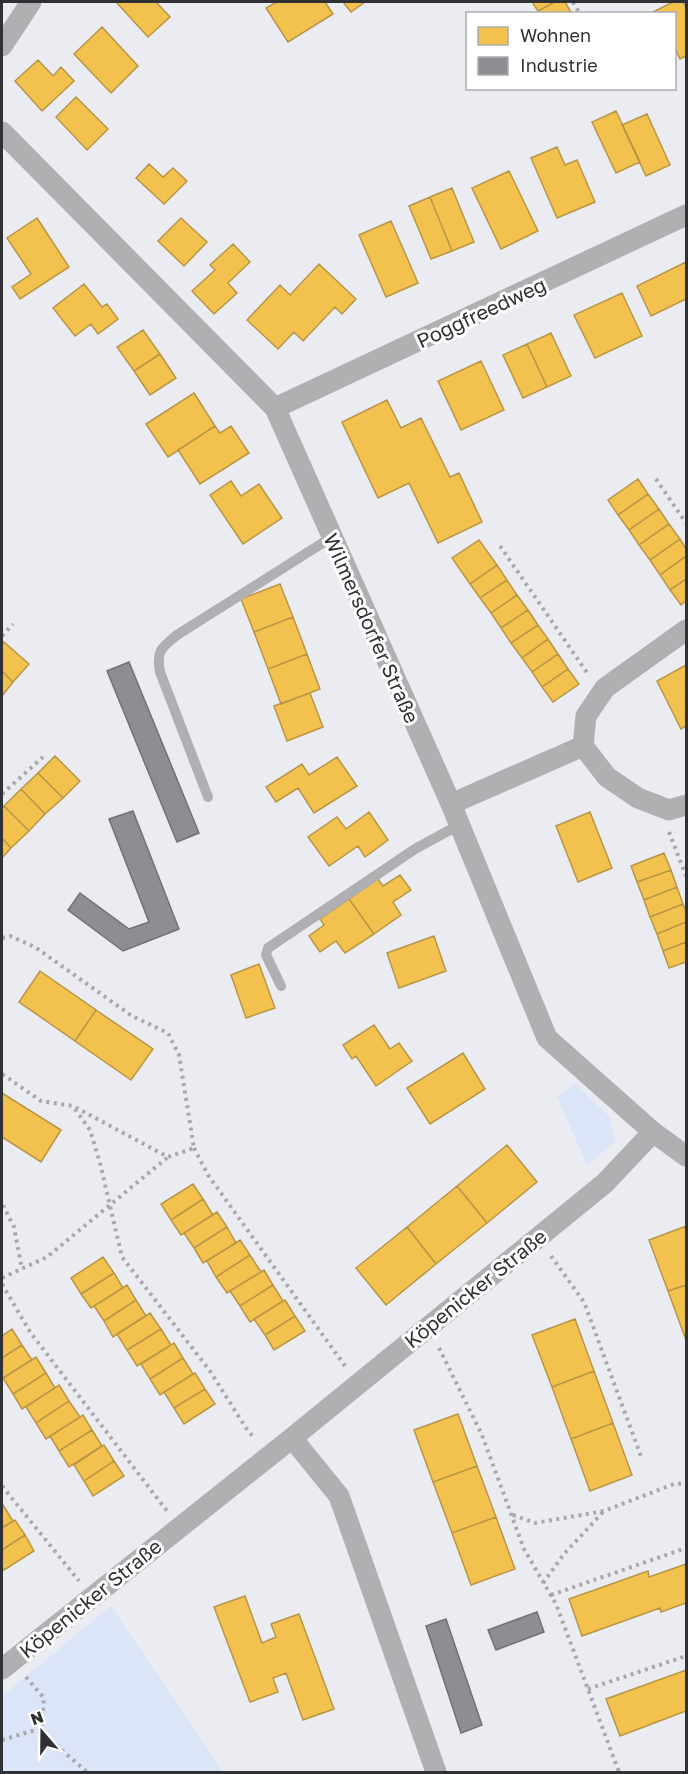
<svg xmlns="http://www.w3.org/2000/svg" width="688" height="1774" font-family="'Golos Text',sans-serif">
<style>
.green{fill:#dce4f8}
.homes{fill:#f2c14e;stroke:#b89646;stroke-width:1.5}
.industry{fill:#8d8d92;stroke:#717176;stroke-width:1.5}
.lines{fill:none;stroke-linecap:round;stroke-linejoin:round}
.path{stroke:#a9a9ab;stroke-width:4;stroke-dasharray:3 4.5;stroke-linecap:butt}
.lane{stroke:#b0afb1;stroke-width:10}
.street{stroke:#b0afb1;stroke-width:21}
.labels{text-anchor:middle;dominant-baseline:central;stroke-width:6;stroke-linejoin:round;paint-order:stroke}
.street-label{font-size:20px;fill:#2f3135;stroke:#fff}
</style>
<rect width="100%" height="100%" fill="#eaecf2"/>
<path class="green" d="M575,1083L610,1117L615,1142L587,1165L557,1097Z
M111,1606L223,1772H2V1696Z"/>
<path class="homes" d="M116,2H156L170,17L148,37Z
M277,2H325L333,14L288,42L266,8Z
M343,2H365L351,12Z
M532,2H555L538,11Z
M555,2H565L572,14H539L538,11Z
M673,2H683L686,8V56L680,59L674,46V14H649Z
M102,27L138,66L111,93L74,54Z
M38,60L53,76L61,67L74,81L42,111L15,81Z
M76,97L108,129L87,150L56,117Z
M616,111L640,162L616,173L592,122Z
M647,114L670,165L646,176L622,125Z
M557,147L565,165L577,160L595,202L557,218L531,158Z
M149,164L163,177L173,168L187,181L164,204L136,178Z
M509,171L538,231L501,249L472,188Z
M452,188L474,242L452,251L430,197Z
M430,197L452,251L431,259L409,206Z
M37,218L69,267L20,299L12,287L31,274L7,238Z
M181,218L207,242L184,266L158,241Z
M391,221L418,283L386,297L359,235Z
M233,244L250,262L228,283L237,293L214,314L192,291L215,270L210,265Z
M686,262V299L651,316L637,286Z
M319,264L356,299L342,314L335,307L303,341L294,332L278,349L247,320L280,285L290,295Z
M84,284L102,307L107,304L118,319L98,334L91,324L75,336L53,308Z
M622,293L642,336L595,358L574,315Z
M143,330L160,354L134,371L117,347Z
M551,333L571,376L547,387L527,344Z
M527,344L547,387L523,398L503,355Z
M160,354L176,378L150,395L134,371Z
M481,361L504,410L461,430L438,381Z
M194,393L215,426L168,457L146,424Z
M387,400L401,428L421,418L450,477L459,473L482,522L438,543L409,483L378,498L342,422Z
M215,426L220,433L231,426L249,453L200,484L178,450Z
M638,479L648,494L618,515L608,500Z
M231,481L241,496L259,484L282,518L243,544L210,495Z
M648,494L659,509L629,530L618,515Z
M659,509L669,524L639,545L629,530Z
M669,524L680,539L650,560L639,545Z
M680,539L686,549V556L660,575L650,560Z
M479,540L497,565L470,584L452,558Z
M686,556V579L670,590L660,575Z
M497,565L507,580L480,598L470,584Z
M686,579V601L681,605L670,590Z
M507,580L517,595L491,613L480,598Z
M280,584L293,617L254,632L241,599Z
M517,595L528,610L501,628L491,613Z
M528,610L538,625L511,643L501,628Z
M293,617L307,654L268,669L254,632Z
M538,625L548,639L522,658L511,643Z
M548,639L558,654L532,672L522,658Z
M4,642L29,664L13,682L2,671V645Z
M307,654L320,689L281,704L268,669Z
M558,654L568,669L542,687L532,672Z
M686,665V726L681,729L657,681Z
M568,669L579,684L553,702L542,687Z
M2,671L13,682L2,696Z
M310,693L323,727L287,741L274,706Z
M55,756L80,781L63,798L38,773Z
M337,757L357,786L314,813L298,788L276,802L266,787L302,764L309,775Z
M38,773L63,798L45,814L21,789Z
M21,789L45,814L29,831L4,806Z
M4,806L29,831L11,848L2,838V808Z
M369,812L388,840L365,857L358,846L329,866L308,837L337,817L346,829Z
M590,812L612,868L578,882L556,826Z
M2,838L11,848L2,858Z
M664,853L671,870L637,882L631,866Z
M671,870L677,887L644,900L637,882Z
M400,875L411,890L393,902L401,915L374,934L349,899L378,879L383,886Z
M677,887L683,904L650,917L644,900Z
M349,899L374,934L345,953L336,941L320,952L309,936L324,925L320,919Z
M683,904L686,912V922L657,934L650,917Z
M686,922V942L663,951L657,934Z
M434,936L446,971L399,988L387,953Z
M686,942V962L669,968L663,951Z
M259,964L275,1008L246,1018L231,975Z
M40,971L96,1010L75,1041L19,1002Z
M96,1010L153,1049L131,1080L75,1041Z
M374,1025L390,1049L399,1043L412,1061L376,1086L356,1056L352,1059L343,1045Z
M463,1053L485,1089L430,1124L407,1088Z
M2,1093L61,1130L41,1162L2,1137Z
M507,1145L537,1182L487,1223L457,1186Z
M193,1184L203,1199L171,1220L161,1204Z
M457,1186L487,1223L436,1264L407,1227Z
M203,1199L213,1215L181,1235L171,1220Z
M217,1212L227,1227L194,1248L184,1233Z
M686,1226V1285L668,1291L649,1240Z
M227,1227L236,1243L203,1263L194,1248Z
M407,1227L436,1264L386,1305L356,1268Z
M240,1240L250,1255L216,1277L207,1261Z
M250,1255L261,1272L227,1293L216,1277Z
M103,1257L114,1273L81,1294L71,1278Z
M264,1270L273,1285L240,1306L230,1291Z
M114,1273L123,1288L91,1308L81,1294Z
M127,1285L136,1300L104,1321L94,1306Z
M273,1285L283,1301L250,1322L240,1306Z
M686,1285V1340L668,1291Z
M136,1300L146,1316L113,1337L104,1321Z
M285,1300L295,1316L265,1335L254,1319Z
M150,1313L161,1329L127,1350L117,1334Z
M295,1316L305,1331L274,1350L265,1335Z
M575,1319L594,1371L552,1387L532,1335Z
M12,1329L22,1345L2,1358V1336Z
M161,1329L171,1345L137,1366L127,1350Z
M174,1343L183,1358L150,1379L141,1364Z
M22,1345L32,1360L2,1379V1358Z
M36,1357L46,1373L13,1394L3,1378Z
M183,1358L193,1374L160,1395L150,1379Z
M594,1371L613,1423L571,1439L552,1387Z
M46,1373L55,1388L22,1409L13,1394Z
M195,1373L205,1389L174,1408L164,1392Z
M59,1385L69,1401L36,1423L26,1407Z
M205,1389L215,1404L184,1424L174,1408Z
M69,1401L80,1417L46,1439L36,1423Z
M458,1414L477,1466L433,1482L414,1430Z
M83,1415L92,1430L59,1451L50,1436Z
M613,1423L632,1475L590,1491L571,1439Z
M92,1430L102,1446L69,1467L59,1451Z
M104,1445L114,1461L84,1481L74,1465Z
M114,1461L124,1476L93,1496L84,1481Z
M477,1466L496,1517L452,1533L433,1482Z
M3,1505L13,1521L2,1528V1506Z
M496,1517L515,1569L471,1585L452,1533Z
M15,1520L25,1535L2,1550V1528Z
M25,1535L34,1551L4,1570L2,1567V1550Z
M686,1564V1603L661,1612L660,1608L582,1636L569,1599L648,1571L649,1577Z
M245,1596L262,1643L276,1637L271,1624L299,1614L334,1709L303,1720L286,1673L273,1678L278,1692L250,1702L214,1607Z
M686,1670V1711L620,1736L606,1699Z"/>
<path class="industry" d="M129,662L199,833L177,842L107,671Z
M133,811L179,929L123,951L68,910L80,893L129,929L149,922L109,819Z
M537,1612L544,1632L496,1650L488,1630Z
M446,1619L482,1725L461,1733L426,1626Z"/>
<g class="lines">
<path class="path" d="M573,2L580,14
M656,479L686,523
M500,546L588,674
M2,636L13,624
M2,794L43,757
M669,832L686,876
M2,938L10,936L35,947L132,1016L168,1033L179,1055L194,1148L168,1157L73,1106L41,1101L2,1074
M75,1109L90,1130L100,1163L122,1257L210,1371L246,1428L255,1439
M194,1148L208,1175L345,1366
M2,1206L4,1207L14,1227L22,1269
M551,1256L584,1302L642,1459
M2,1278L47,1257L168,1157
M2,1284L30,1332L167,1511
M439,1348L482,1435L524,1549L556,1604L619,1772
M2,1486L79,1581
M513,1515L535,1523L604,1511L674,1484L686,1483
M543,1583L564,1554L603,1512
M551,1595L686,1548
M26,1677L44,1698L41,1732
M588,1689L686,1656
M2,1740L32,1731L41,1732L87,1772
M685,1772H686"/>
<path class="lane" d="M208,797L160,672C156,651 161,648 177,635L332,537
M281,986L266,955L268,948L415,849L459,825"/>
<path class="street" d="M2,46L31,2
M2,132L275,408L451,804L547,1038L653,1132L686,1156
M275,408L686,215
M686,630L605,688L586,716L583,746L607,777L638,798L669,810L686,805
M451,804L583,746
M292,1438L339,1496L436,1772
M2,1669L292,1438L605,1183L653,1132"/>
</g>
<g class="labels">
<g class="street-label">
<text transform="translate(481 312) rotate(-25)">Poggfreedweg</text>
<text transform="translate(372 628) rotate(66)">Wilmersdorfer Straße</text>
<text transform="translate(475 1288) rotate(-39)">Köpenicker Straße</text>
<text transform="translate(90 1598) rotate(-39)">Köpenicker Straße</text>
</g>
</g>
<rect width="688" height="1774" fill="none" stroke="#2f3135" stroke-width="6"/>
<rect x="466" y="12" width="210" height="78" fill="#ffffff" stroke="#acadae" stroke-width="1.5"/>
<rect x="478" y="27" width="30" height="18" fill="#f2c14e" stroke="#acadae" stroke-width="1.5"/>
<text x="520" y="42" font-size="18" fill="#2f3135">Wohnen</text>
<rect x="478" y="57" width="30" height="18" fill="#8d8d92" stroke="#acadae" stroke-width="1.5"/>
<text x="520" y="72" font-size="18" fill="#2f3135">Industrie</text>
<g transform="translate(42 1732) rotate(340)" stroke="#ffffff" stroke-width="4.5" paint-order="stroke">
<path d="M0-4.5L10 22L0 15L-10 22Z" fill="#2f3135"/>
<text y="-9" font-size="16" font-weight="bold" text-anchor="middle" fill="#2f3135">N</text>
</g>
</svg>
